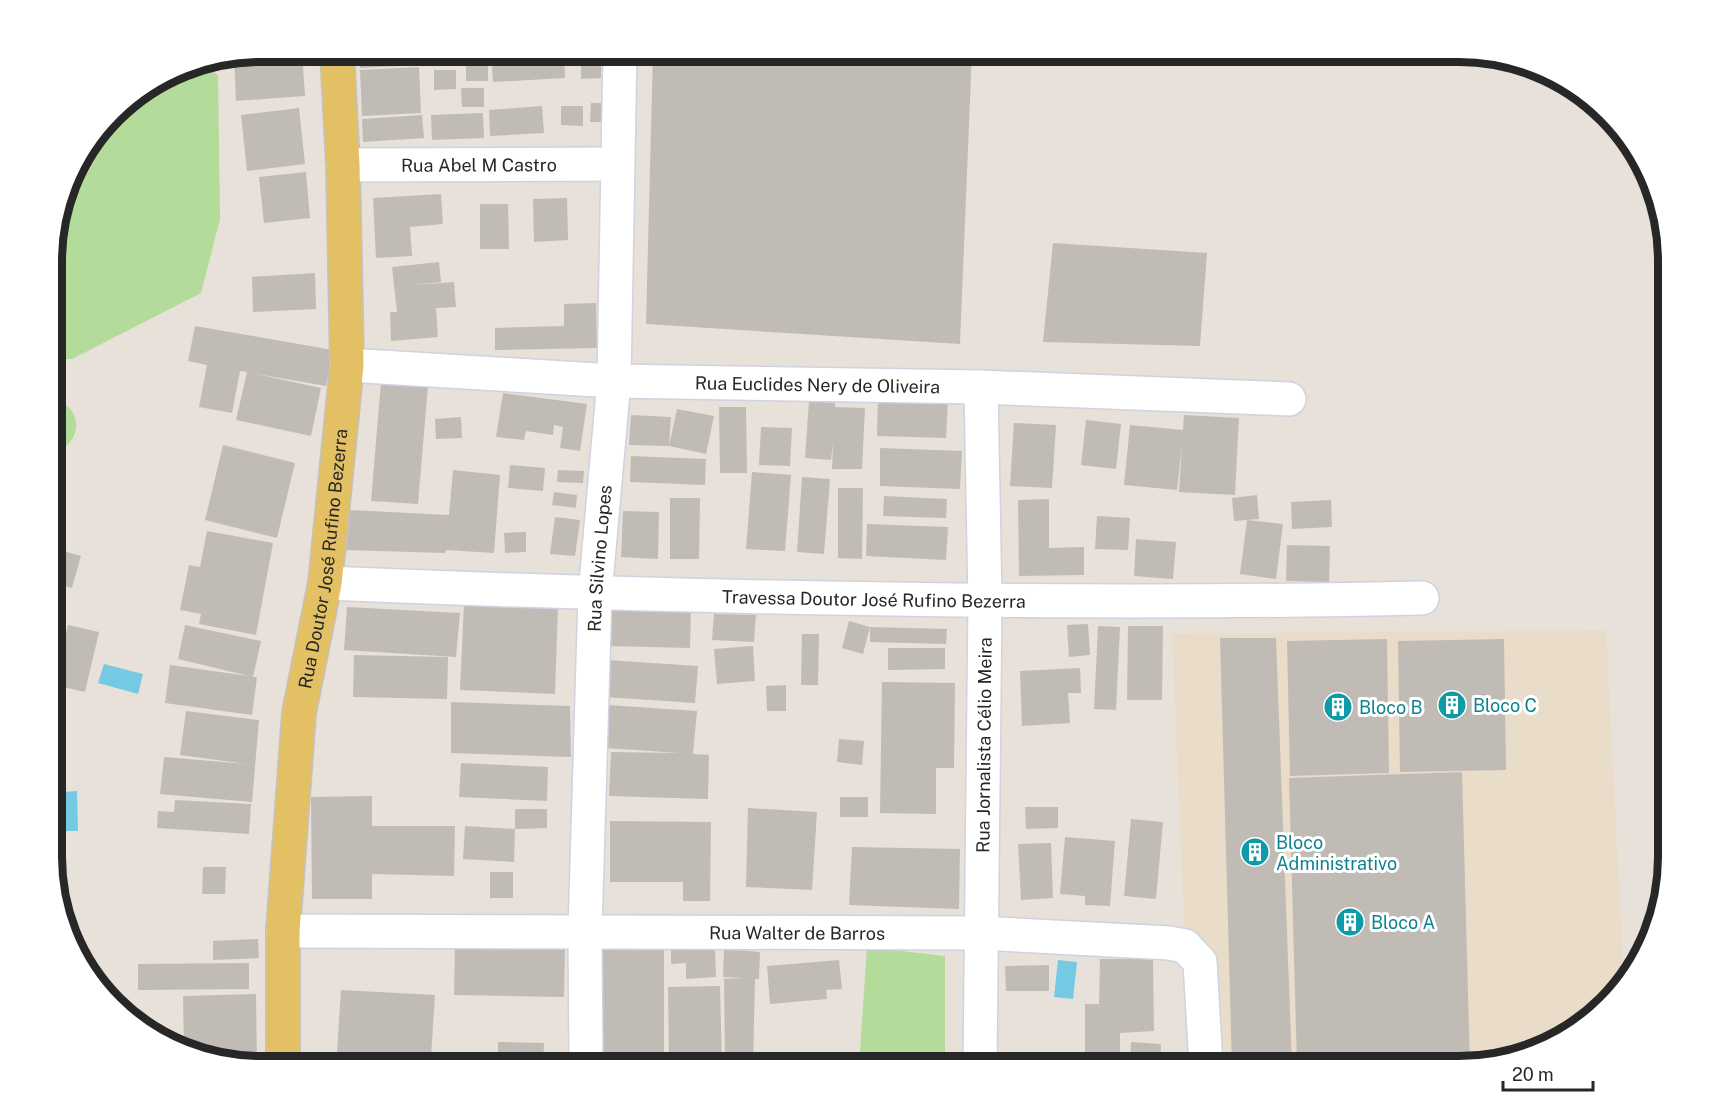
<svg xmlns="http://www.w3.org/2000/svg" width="1719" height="1117" font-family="'Public Sans',sans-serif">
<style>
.education{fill:#e9ddc9}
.green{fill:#b3db99}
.water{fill:#74cae3}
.building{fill:#c1bbb6}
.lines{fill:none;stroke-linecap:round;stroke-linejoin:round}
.minor-casing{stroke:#cfd2df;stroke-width:36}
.major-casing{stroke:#c3c3c3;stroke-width:36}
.minor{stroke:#fff;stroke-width:33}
.major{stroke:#e3c063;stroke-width:33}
.labels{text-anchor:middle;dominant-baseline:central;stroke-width:6;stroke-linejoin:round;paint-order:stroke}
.street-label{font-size:18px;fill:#272727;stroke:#fff}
.culture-label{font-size:18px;fill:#0d838f;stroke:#fff;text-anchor:start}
.rim{fill:none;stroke:#272727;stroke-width:8}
</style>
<rect width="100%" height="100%" fill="#e8e1d9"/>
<path class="education" d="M1606,630L1624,981L1563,1038L1472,1066H1190L1172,634Z"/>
<path class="green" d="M199,63L218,75L220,219L201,293L72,359H53V233L73,167L122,103L181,67Z
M53,401C84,403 84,447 53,450Z
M867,947L945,956V1066H859Z"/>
<path class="water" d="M104,664L143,674L138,694L98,683Z
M77,791L78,831H64L63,792Z
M1058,960L1077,962L1073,999L1054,997Z"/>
<path class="building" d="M260,51H302L305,96L236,101L234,56Z
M359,51H419L420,65L360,68Z
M491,51H564L565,78L493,82Z
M653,51H972L960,344L646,324Z
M581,60H601V78L581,79Z
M466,61H488V81H466Z
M419,67L421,113L362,116L360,70Z
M434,70H456V89L434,90Z
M461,88H484V107H462Z
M591,103H613V122H590Z
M542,106L544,133L490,136L489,110Z
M561,106H583V126L561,125Z
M299,108L305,164L247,171L241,115Z
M483,113L484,138L432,140L431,115Z
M422,115L424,138L363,142L362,119Z
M306,172L310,218L264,223L259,177Z
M441,194L443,224L410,227L412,256L376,258L373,198Z
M567,198L568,240L534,242L533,199Z
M480,204H508L509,249H480Z
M1053,243L1207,253L1200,346L1043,342Z
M439,262L441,282L413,285L454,282L456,307L436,308L438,337L391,341L390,312H397L392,267Z
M315,273L316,309L253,312L252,277Z
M596,303L597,348L495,350V328L564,326V304Z
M195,326L333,350L326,386L240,371L232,413L199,407L207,365L188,361Z
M247,372L321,388L311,436L236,420Z
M381,382L428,385L418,504L371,501Z
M503,393L587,404L580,451L560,448L563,427L554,425L553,435L526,431L524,440L496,437Z
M878,395L948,398L946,438L877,436Z
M809,401L835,403V407L865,408L862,469H832L833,443L831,460L805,458Z
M719,407H746L747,473H720Z
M677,409L714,416L706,454L669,446L629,445L631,415L671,417L669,446Z
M1184,415L1239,418L1235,495L1179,492L1182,446L1177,490L1124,485L1130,425L1183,430Z
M461,417L462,438L436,439L435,419Z
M1086,420L1121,424L1116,469L1081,465Z
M1014,423L1056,425L1052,488L1010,486Z
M761,427L792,428L790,466L759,465Z
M223,445L295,463L277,538L205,520Z
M880,448L962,451L960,489L880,486Z
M631,456L706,459L705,485L630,482Z
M510,465L545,468L543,491L508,488Z
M453,470L500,475L494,553L446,550L445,553L345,550L350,510L449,515Z
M558,470L584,471L583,483L557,482Z
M752,472L791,475L785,551L746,549Z
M802,477L830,479L824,554L797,552Z
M838,488H863L862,559L838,558Z
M554,492L577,495L576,508L552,505Z
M1257,495L1259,519L1234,521L1232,498Z
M884,496L947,499L946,518L883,516Z
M670,498H700L699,559H670Z
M1049,499V548L1084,547V575L1019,576L1018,500Z
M1331,500L1332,527L1292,529L1291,502Z
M623,511L659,512L658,559L621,557Z
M1097,516L1130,518L1128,550L1095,549Z
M555,517L580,520L575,556L550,554Z
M1247,520L1283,524L1276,579L1240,574Z
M867,524L948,527L946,560L866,556Z
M207,531L273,543L256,635L199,624L201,614L180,610L189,565L200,567Z
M526,532V552L505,553L504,533Z
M1136,539L1176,542L1173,579L1134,576Z
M1287,545L1330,546L1329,582L1286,581Z
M53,548L81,556L72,588L53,583Z
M464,603L558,606L555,694L460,690Z
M610,606L691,608L690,648L608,646Z
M347,607L460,613L456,657L344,650Z
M714,614L756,615L754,642L712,640Z
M849,621L870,627L947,629L946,644L870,642V627L863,654L842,648Z
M1088,624L1090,655L1069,657L1067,625Z
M68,625L99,632L85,692L54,685Z
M185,625L261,641L253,677H257L252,715L165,703L170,665L249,676L178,659Z
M1098,626L1120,627L1116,710L1094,709Z
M1128,626H1163L1162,700H1127Z
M802,634H819L818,685H801Z
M1220,638H1276L1292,1066H1232Z
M1387,639L1389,773L1290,776L1287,641Z
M1504,639L1506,770L1400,772L1398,641Z
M753,646L755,681L717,684L714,649Z
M888,648H945V669L888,670Z
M354,655L448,657L447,699L353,697Z
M607,660L698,666L695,703L605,697Z
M1080,668L1081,693H1068L1070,723L1022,726L1020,671Z
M882,682L955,683L954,768H936V814L880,813Z
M786,685V711H767L766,686Z
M451,702L570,706L571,757L451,753Z
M608,705L697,711L693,754L709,755L708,799L609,796L611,752L679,753L605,748Z
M186,711L259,720L252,802L160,794L164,757L247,764L180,755Z
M839,739L864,741L862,765L837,762Z
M53,753H64L61,782H53Z
M461,763L548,767L547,801L459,797Z
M1462,772L1470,1066H1297L1289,778Z
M372,796V826H455L454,876L372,874V899H312L311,797Z
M840,797H868V817H840Z
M175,800L251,804L249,834L157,828L158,811L174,812Z
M1025,807H1058V828L1026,829Z
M1659,807H1668V863L1658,862Z
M748,808L817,812L812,890L746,887Z
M515,809H547V828L515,829Z
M1131,819L1163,822L1156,899L1124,896Z
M610,821L711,822L710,901H683V882H610Z
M465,826L515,829L514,862L463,859Z
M1065,837L1115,841L1110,906L1085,905V896L1060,894Z
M1051,843L1053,898L1021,900L1018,844Z
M852,847L960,849L959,909L849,905Z
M203,867H226L225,894H202Z
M490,872H513V898H490Z
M258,939L259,958L213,960V941Z
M455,944L565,946L564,997L454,995Z
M603,944L664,948V1066H601Z
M715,948L716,977L686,979V963L671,964V950Z
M724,949L760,952L759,979H755L753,1066H725L724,979L742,978L723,977Z
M1100,959H1153L1154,1031L1120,1033V1064L1009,1066V1056L1085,1058V1004H1099Z
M839,960L842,989L826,990L827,999L770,1004L767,966Z
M249,963V989L138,990V964Z
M1049,965V991H1006L1005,966Z
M720,986L722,1066H669L668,987Z
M341,990L435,995L431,1057L337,1052Z
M256,994L257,1066L193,1055L181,1049H184L183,996Z
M498,1042L544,1043L543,1066H498Z
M1131,1042L1161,1044L1160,1066H1130Z
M792,1061H850V1066H792Z"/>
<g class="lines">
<g class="minor-casing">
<g id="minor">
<path id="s1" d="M343,165L617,164"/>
<path id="s2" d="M347,365L614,381L981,387L1289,399"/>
<path id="s3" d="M325,583C691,598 1056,606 1422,598"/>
<path id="s4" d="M283,931L980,933L1169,943L1185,946L1200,962L1206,1066"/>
<path id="s5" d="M586,1066L585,931L595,594L614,381L620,51"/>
<path id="s6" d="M980,1066L985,601L981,387"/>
</g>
</g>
<g class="major-casing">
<g id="major">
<path id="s7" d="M283,1066V931L299,713L325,583L347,365L343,165L337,51"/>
</g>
</g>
<use href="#minor" class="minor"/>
<use href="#major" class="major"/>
</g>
<defs>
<g id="building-disc" transform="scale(1.5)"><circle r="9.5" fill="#0f9aa8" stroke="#fff"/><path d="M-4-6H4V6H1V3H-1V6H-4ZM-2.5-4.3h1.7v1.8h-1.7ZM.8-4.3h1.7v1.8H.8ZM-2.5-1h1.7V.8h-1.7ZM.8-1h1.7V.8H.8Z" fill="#fff"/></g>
</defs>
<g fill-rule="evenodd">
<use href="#building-disc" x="1452" y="705"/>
<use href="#building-disc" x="1338" y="707"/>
<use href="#building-disc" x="1255" y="852"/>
<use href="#building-disc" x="1350" y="922"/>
</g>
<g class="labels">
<g class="street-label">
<text stroke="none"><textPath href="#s1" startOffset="136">Rua Abel M Castro</textPath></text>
<text stroke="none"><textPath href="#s2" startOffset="471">Rua Euclides Nery de Oliveira</textPath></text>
<text stroke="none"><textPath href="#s5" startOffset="508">Rua Silvino Lopes</textPath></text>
<text stroke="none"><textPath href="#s7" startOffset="510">Rua Doutor José Rufino Bezerra</textPath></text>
<text stroke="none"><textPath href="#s3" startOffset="549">Travessa Doutor José Rufino Bezerra</textPath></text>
<text stroke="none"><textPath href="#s6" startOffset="321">Rua Jornalista Célio Meira</textPath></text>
<text stroke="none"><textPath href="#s4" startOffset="514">Rua Walter de Barros</textPath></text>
</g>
<g class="culture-label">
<text x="1473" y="705">Bloco C</text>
<text x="1359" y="707">Bloco B</text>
<text x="1276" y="842">Bloco<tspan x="1276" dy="21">Administrativo</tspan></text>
<text x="1371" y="922">Bloco A</text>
</g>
</g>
<path d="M0 0H1719V1117H0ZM261 62H1459A199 199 0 0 1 1658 261V857A199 199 0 0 1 1459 1056H261A199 199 0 0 1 62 857V261A199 199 0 0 1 261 62Z" fill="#fff" fill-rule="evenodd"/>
<path class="rim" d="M261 62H1459A199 199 0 0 1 1658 261V857A199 199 0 0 1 1459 1056H261A199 199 0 0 1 62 857V261A199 199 0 0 1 261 62Z"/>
<path d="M1503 1081v9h90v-9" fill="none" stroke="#272727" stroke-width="3"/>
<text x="1512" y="1081" font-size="18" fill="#272727" stroke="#ffffff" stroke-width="4.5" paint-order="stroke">20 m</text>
</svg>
